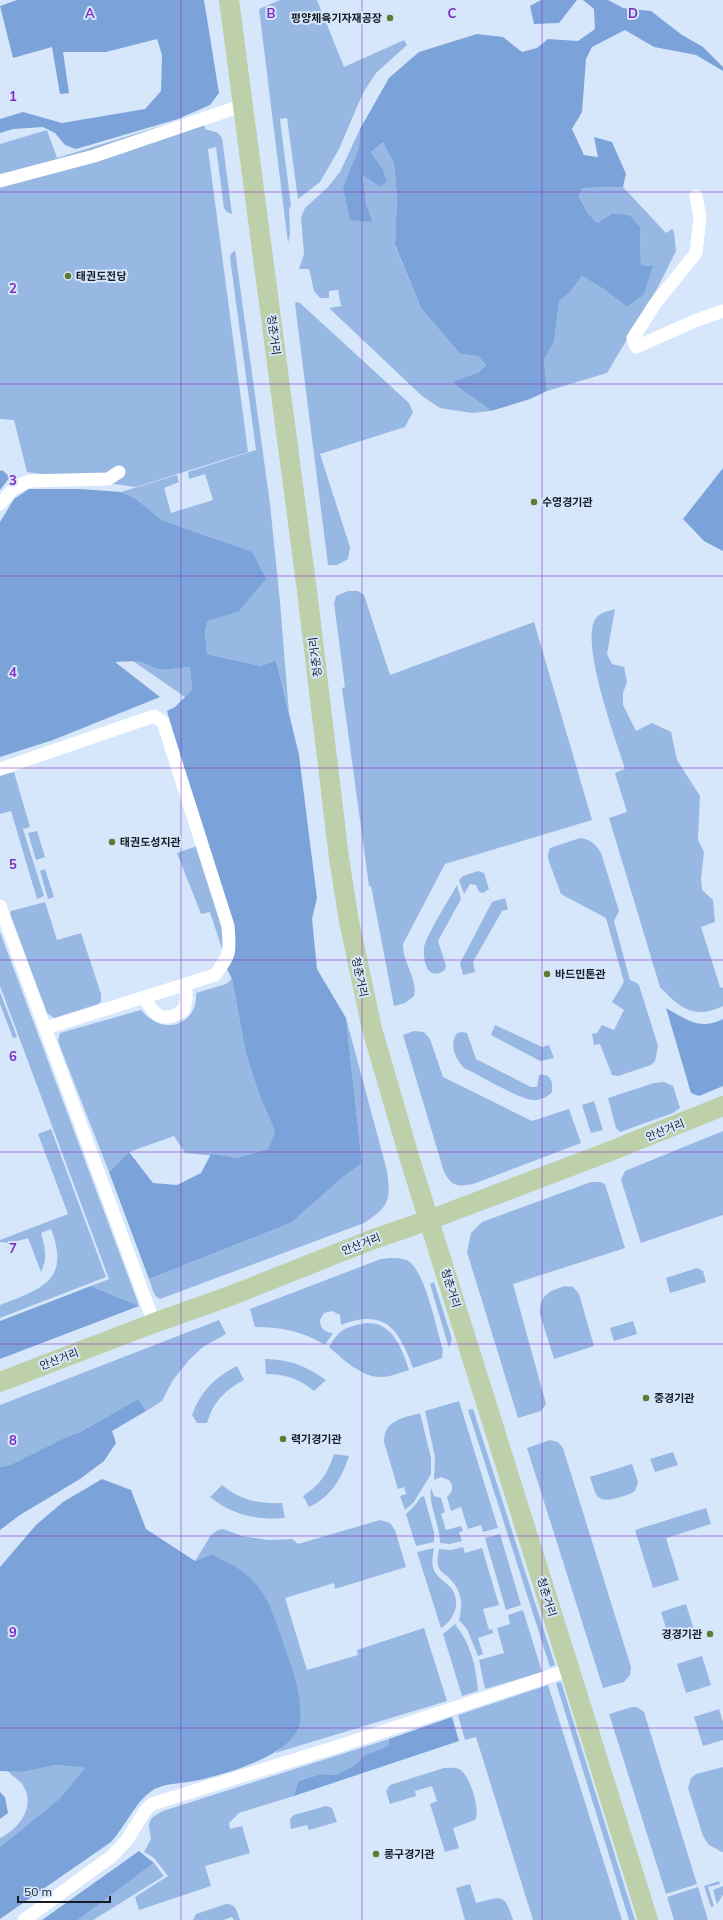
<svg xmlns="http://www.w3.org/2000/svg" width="723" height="1920" font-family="Mulish,'Noto Sans KR',sans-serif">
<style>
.green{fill:#98b8e4}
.forest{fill:#7ca3d9}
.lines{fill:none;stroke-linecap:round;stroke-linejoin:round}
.street{stroke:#fff;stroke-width:13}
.primary{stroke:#bed0a9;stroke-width:20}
.grid{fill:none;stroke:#7b2cbf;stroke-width:1;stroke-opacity:0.55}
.poi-dot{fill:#5d7b30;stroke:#d6e6fb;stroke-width:1.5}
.labels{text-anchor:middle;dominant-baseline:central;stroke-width:4;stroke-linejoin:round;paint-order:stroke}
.poi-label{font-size:11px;font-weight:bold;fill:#181d25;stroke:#d6e6fb;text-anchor:start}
.street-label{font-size:11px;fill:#181d25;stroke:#d6e6fb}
.grid-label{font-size:13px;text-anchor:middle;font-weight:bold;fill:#7b2cbf;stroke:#d6e6fb;stroke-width:4;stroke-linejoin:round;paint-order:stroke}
</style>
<rect width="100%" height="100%" fill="#d6e6fb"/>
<path class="green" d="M280,0H317L344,67L404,40L407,45L376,73L363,93L339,149L320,182L298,199L287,118L280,119L291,206L289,209L290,234L288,243L259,9Z
M203,113L205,129L218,133L222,138L232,214L227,212L224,208L216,147L208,149L248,452L136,487L27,472L14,420L0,419V144L47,130L57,158Z
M360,129L359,147L343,187L373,222L366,204L363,174L382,168L371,152L383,142L394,164L397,196L395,246L421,308L460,354L478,356L486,365L479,372L454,382C465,394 479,400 491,411L472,413L440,408L422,396L329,308L341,306L338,290L329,291V298H320L314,291L309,269H299L304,254L301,217L305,208L328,187L340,172Z
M623,187L666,233L672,229L674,232L676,251L658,287L607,373L547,391L544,360L554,342L559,300L571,291L582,276L605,290L627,307L652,266L641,265L640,227L630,215L613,213L597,223L587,212L579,195L582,188Z
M235,250L270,504L280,602L289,713L276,660L261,666L207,654L205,632L207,620L238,612L221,541L162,520L136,499L121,492L177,475L179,482L164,488L171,513L213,500L205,474L189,479L188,472L256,450L230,258L231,254Z
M296,302L300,303L409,403L413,412L405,427L320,454L350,547L348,559L337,565H328L295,304Z
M348,591H358L364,595L390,675L534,622L592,820L445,864L403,944C402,962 418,978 414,996L405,1003L394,1006L371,886H369L342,688L345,687L334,603L336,596Z
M615,609L607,654L612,664L624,667L627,682L623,693V705L636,731L652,723L671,732L677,760L700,796L698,840L704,852L701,878L702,890L713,900L715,922L701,927L720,987L723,988V1006C694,1020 680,1008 660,987L609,818L627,812L615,773L625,769C616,740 579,641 596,618C601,612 609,611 615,609Z
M133,661H138L161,670L190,667L192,690L185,697Z
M14,772L30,827L23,829L44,896L37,899L11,811L0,814V776Z
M37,831L45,857L36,860L28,833Z
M580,838C591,840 595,843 601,853L619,911L614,921L630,980L635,982L639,985L658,1046L655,1061L651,1065L618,1076L612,1075L600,1044L594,1045L592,1034L597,1033L602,1025L614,1030L624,1010L612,1002L624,982L606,918L561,894L548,859V854L550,848Z
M197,846L224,932V955L210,912L201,914L177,853Z
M45,869L54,897L48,899L40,871Z
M478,871L484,873L489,889L483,893L479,892L476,885L470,884L464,894L459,880L463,876Z
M457,885L461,899L438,941L446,966L445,970C441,973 435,975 430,972C425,968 423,954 424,948C425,937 450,898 457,885Z
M505,898L508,909L502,911L473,962L475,972L463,975L460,963L492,902Z
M45,902L57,940L81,933L101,994V1001L98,1004L54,1018L47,1013L10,914L11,911Z
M0,932L137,1300L139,1306L91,1286L109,1279L0,986Z
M232,979L246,1054L259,1094L275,1131L268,1149L237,1158L185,1153L174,1136L129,1152L109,1172L61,1049L58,1040L60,1033L141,1010C145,1015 151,1020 158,1023C179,1031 198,1015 196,993L226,984Z
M0,992L17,1037L13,1038L0,1004Z
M346,1018L387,1171C391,1200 389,1207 364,1223L160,1299C153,1297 152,1286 149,1279L291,1223L343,1177L362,1163Z
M495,1025L542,1047L549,1045L554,1058L540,1061L491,1035Z
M414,1031L424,1032L430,1039L443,1077L532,1121L569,1109L581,1143L473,1184C456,1187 452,1186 444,1172L403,1035Z
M462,1032L467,1033L476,1059L531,1087H537L539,1075C551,1073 553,1082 552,1092C547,1097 540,1101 532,1100C515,1097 481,1076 464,1068C455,1058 449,1045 457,1033Z
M664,1082L673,1086L680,1108L673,1113L620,1132L616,1128L608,1098L654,1083Z
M594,1101L603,1130L591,1133L582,1105Z
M51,1129L106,1277L0,1318V1305C41,1289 71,1281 51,1229L41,1233C45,1248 48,1258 41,1272L28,1238L11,1243L0,1242V1240L68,1214L38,1134Z
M723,1131V1215L641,1243L621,1180L625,1171Z
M591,1182H600L605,1184L625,1248L513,1284L546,1404L541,1411L518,1418L467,1252L471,1233L482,1222Z
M390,1258C398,1258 405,1258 411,1263C427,1279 436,1328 443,1350L442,1358L440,1359L413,1368C399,1329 385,1308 341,1325L340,1315L332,1311L324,1313L320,1320C320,1328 325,1333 333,1333L325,1345C303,1331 280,1327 255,1327L250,1309L381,1259Z
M697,1268L703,1271L706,1282L670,1293L666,1278Z
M434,1282L452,1339L449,1348L430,1284Z
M565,1286L573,1287L579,1294L594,1346L554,1359L540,1314C540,1294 548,1292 565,1286Z
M219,1320L226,1334L203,1347L189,1360L173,1380L162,1401L146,1411L138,1399L82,1431L62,1439L10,1465L0,1467V1405Z
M633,1321L637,1334L614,1341L610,1328Z
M366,1323C392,1321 402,1348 409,1370C401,1372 391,1377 382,1377C362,1378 343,1359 329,1347C339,1329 346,1327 366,1323Z
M265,1359C291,1360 304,1365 326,1380L314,1391C299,1379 286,1374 266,1374Z
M237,1366L244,1380C225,1390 213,1402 207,1423H197L192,1415C200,1392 215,1377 237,1366Z
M459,1401L498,1528L483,1532L481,1525L468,1529L461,1507L451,1511L447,1497C453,1492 454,1486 449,1480L441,1477L434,1480L435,1457L425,1411Z
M473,1409L555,1665L550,1667L468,1410Z
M420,1413L431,1458V1474L414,1502L405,1510L400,1496L406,1494L404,1487L398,1489L384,1442C384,1420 403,1418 420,1413Z
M550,1440L558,1442L563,1448L631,1667L630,1675L624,1682L603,1688L527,1448Z
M673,1452L678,1465L655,1472L650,1459Z
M334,1454L349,1456C342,1478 331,1497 309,1507L303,1496C320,1485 328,1473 334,1454Z
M632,1464L638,1482L635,1491C630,1495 623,1496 617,1498C595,1504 596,1494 590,1477Z
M222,1485C240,1500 258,1504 282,1503L285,1518C256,1520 232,1515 210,1497Z
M431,1488L434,1496L441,1498L445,1512L441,1514L446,1530L461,1526L463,1531L459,1532L462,1541L450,1544L440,1543C440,1525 428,1504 431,1488Z
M424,1496L434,1532V1542L416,1546L406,1514L416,1504L421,1497Z
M706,1508L711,1524L666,1538L679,1580L653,1588L635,1530Z
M380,1520L390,1523L395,1530L406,1567L335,1589L334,1583L285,1598L307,1670L358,1655L357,1650L424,1628L447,1701L275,1753L293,1737L248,1576L212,1554L195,1561L211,1535L218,1530L223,1529L242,1536L268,1540L292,1539L298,1544Z
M500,1534L521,1605L506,1610L485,1538Z
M463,1547L465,1553L482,1548L499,1605L483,1609L489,1630L492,1629L493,1633L478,1638L483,1654L478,1656L467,1629L459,1620C463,1604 462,1591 450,1579C447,1575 441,1573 439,1568C436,1562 438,1555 439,1549L451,1550Z
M434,1548C433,1556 431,1563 434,1570C437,1578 446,1582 451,1588C462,1602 454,1620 441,1628L417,1552Z
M686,1604L695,1633L670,1641L661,1612Z
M523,1610L542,1672L485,1689L479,1660L504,1653L497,1628L510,1624L508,1615Z
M455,1624C471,1644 476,1667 478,1691L462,1696L443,1634Z
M702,1656L711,1685L686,1693L677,1664Z
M561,1682L635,1920H629L556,1683Z
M548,1685L622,1920H533L476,1737L465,1740L458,1715Z
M632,1707H637L644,1712L697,1884L666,1894L609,1714Z
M719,1709L723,1722V1740L703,1746L694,1717Z
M389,1739L388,1746L365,1755L352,1767L335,1775L321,1774L298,1781L294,1796L239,1813L229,1823L230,1829L242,1826L250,1853L205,1866L211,1886L139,1910L135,1897L168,1876L154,1858L144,1852L151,1839C148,1822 146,1820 163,1811Z
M56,1765L85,1768L59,1799L0,1847V1838C19,1829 35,1807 24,1787C21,1781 12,1776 8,1771L23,1772Z
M723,1767V1852H722L709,1845L703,1836L688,1788L691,1778L696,1774Z
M444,1768C449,1768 454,1767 459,1769C470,1774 481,1811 475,1820L453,1828L459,1848L445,1852L430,1804L437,1801L432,1786L415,1791L416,1796L390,1804L386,1791L390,1785Z
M326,1806L332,1808L337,1822L309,1830L307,1825L291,1829L290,1819L294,1815Z
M154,1863L164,1876L93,1920H78Z
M719,1881L720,1884L708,1887L714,1906L711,1907L704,1886Z
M470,1884L476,1903C502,1897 504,1892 513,1920H465L456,1888Z
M723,1886V1895L717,1904L713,1890Z
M698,1887L708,1920H674L667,1897Z
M226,1904C236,1903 237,1912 240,1920H234L232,1917L223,1920H193L196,1914Z"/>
<path class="forest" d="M17,0H204L219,93L210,105L178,119L76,149L65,145L55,133L43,127L13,129L0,133V119L23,112L62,123L145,109L161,91L162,55L157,39L106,52H63L69,93L60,94L52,47L13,58L0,6Z
M541,0H577L559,23L534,24L530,6Z
M583,0H608L623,8L651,11L682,35L703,47L723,67V71L696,55L654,47L625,30L592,47L586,59L582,112L572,129L584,155L598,157L594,137L612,142L626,174L623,187L582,188L579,196L587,212L597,223L613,213L630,215L640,227L641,265L653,266L644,294L627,307L605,290L582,276L571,291L559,301L554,342L544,360L547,391L530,399L491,411C479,400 465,394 453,382L479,372L486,365L478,356L460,354L421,308L395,245L397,196L394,164L383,142L371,152L382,168L387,181L380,187L363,175L366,204L373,222L350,220L343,187L359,147L360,129L389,78L419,52L477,34L503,37L522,52L537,48L548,39L578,41L595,29L594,9Z
M723,468V551L704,541L683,519Z
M2,470L10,477L0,490V471Z
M29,489H80L121,492L136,499L162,520L252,552L266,579L238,612L207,621L205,632L207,654L261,666L276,660L299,755L317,898L312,919L317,969L346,1018L362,1163L343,1177L291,1223L149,1279L109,1172L129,1152L153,1183L177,1185L201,1173L211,1154L237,1158L268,1149L275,1131L259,1094L246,1054L232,979L227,969C237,954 236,939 233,922L202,830L167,711L175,707L192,690L190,667L161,670L138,661L115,662L160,697L53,740L0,757V522L14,499Z
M666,1008C686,1019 700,1031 723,1019V1086L699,1096L691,1093Z
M91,1286L139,1306L0,1359V1321Z
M138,1399L146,1411L112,1431L116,1443L104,1461L80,1479L20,1515L0,1530V1467L10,1465L62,1439L82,1431Z
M102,1479L131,1490L146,1529L195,1561L212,1554C223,1561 239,1567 248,1576C271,1596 277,1627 287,1654C295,1676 302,1698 300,1722C296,1755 221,1776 194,1781C179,1784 162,1783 150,1792C134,1804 125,1827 111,1842L0,1919V1847L59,1799L85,1768L56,1765L23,1772L0,1771V1567L36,1525L63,1502Z
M452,1717L459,1741L294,1796L298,1781L321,1774L335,1775L352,1767L365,1755L388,1746L389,1739Z
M0,1792L5,1797L8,1813L0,1819Z
M139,1851L154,1863L78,1920H42Z"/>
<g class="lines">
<path class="street" d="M0,181L94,156L244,105
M696,196L700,217L696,253L655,304L633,338L636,347L697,320L723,311
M0,504L14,488L29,481L108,479L119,472
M0,769L154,716L163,722L228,926C230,952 231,954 215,975L46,1028
M0,906L154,1323
M144,997C155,1017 163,1024 184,1010L186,1000V984
M24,1920L112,1856L127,1840L145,1811L152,1804L336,1747L569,1670"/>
<path class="primary" d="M229,0L307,591L339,858L349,921L372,1029L411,1163L648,1920
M0,1382L154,1323L230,1296L371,1240L429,1220L603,1154L723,1106"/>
</g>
<path class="grid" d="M181,0V1920M362,0V1920M542,0V1920M0,192H723M0,384H723M0,576H723M0,768H723M0,960H723M0,1152H723M0,1344H723M0,1536H723M0,1728H723"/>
<g class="poi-dot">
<circle cx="390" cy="18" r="4"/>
<circle cx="68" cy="276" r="4"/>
<circle cx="534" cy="502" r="4"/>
<circle cx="112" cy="842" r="4"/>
<circle cx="547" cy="974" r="4"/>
<circle cx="646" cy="1398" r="4"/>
<circle cx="283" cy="1439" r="4"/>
<circle cx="710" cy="1634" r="4"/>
<circle cx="376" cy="1854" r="4"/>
</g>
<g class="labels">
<g class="poi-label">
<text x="382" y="18" text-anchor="end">평양체육기자재공장</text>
<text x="76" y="276">태권도전당</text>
<text x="542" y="502">수영경기관</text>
<text x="120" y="842">태권도성지관</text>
<text x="555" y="974">바드민톤관</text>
<text x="654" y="1398">중경기관</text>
<text x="291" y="1439">력기경기관</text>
<text x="702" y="1634" text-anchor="end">경경기관</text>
<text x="384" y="1854">롱구경기관</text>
</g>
<g class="street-label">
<text transform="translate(274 335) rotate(83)">청춘거리</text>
<text transform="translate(315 657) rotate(-97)">청춘거리</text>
<text transform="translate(360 977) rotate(78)">청춘거리</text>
<text transform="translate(665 1130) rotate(-22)">안산거리</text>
<text transform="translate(361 1244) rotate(-21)">안산거리</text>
<text transform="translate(451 1288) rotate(73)">청춘거리</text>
<text transform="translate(59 1359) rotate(-21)">안산거리</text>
<text transform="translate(547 1597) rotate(73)">청춘거리</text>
</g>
</g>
<g class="grid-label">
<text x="90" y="18">A</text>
<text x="271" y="18">B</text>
<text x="452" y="18">C</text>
<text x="633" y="18">D</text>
<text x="13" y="101">1</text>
<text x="13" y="293">2</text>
<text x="13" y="485">3</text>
<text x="13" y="677">4</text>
<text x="13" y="869">5</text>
<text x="13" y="1061">6</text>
<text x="13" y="1253">7</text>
<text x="13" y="1445">8</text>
<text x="13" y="1637">9</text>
</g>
<path d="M18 1896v6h92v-6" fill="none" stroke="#181d25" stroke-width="2"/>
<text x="24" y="1896" font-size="12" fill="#181d25" stroke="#d6e6fb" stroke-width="3" paint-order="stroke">50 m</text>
</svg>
